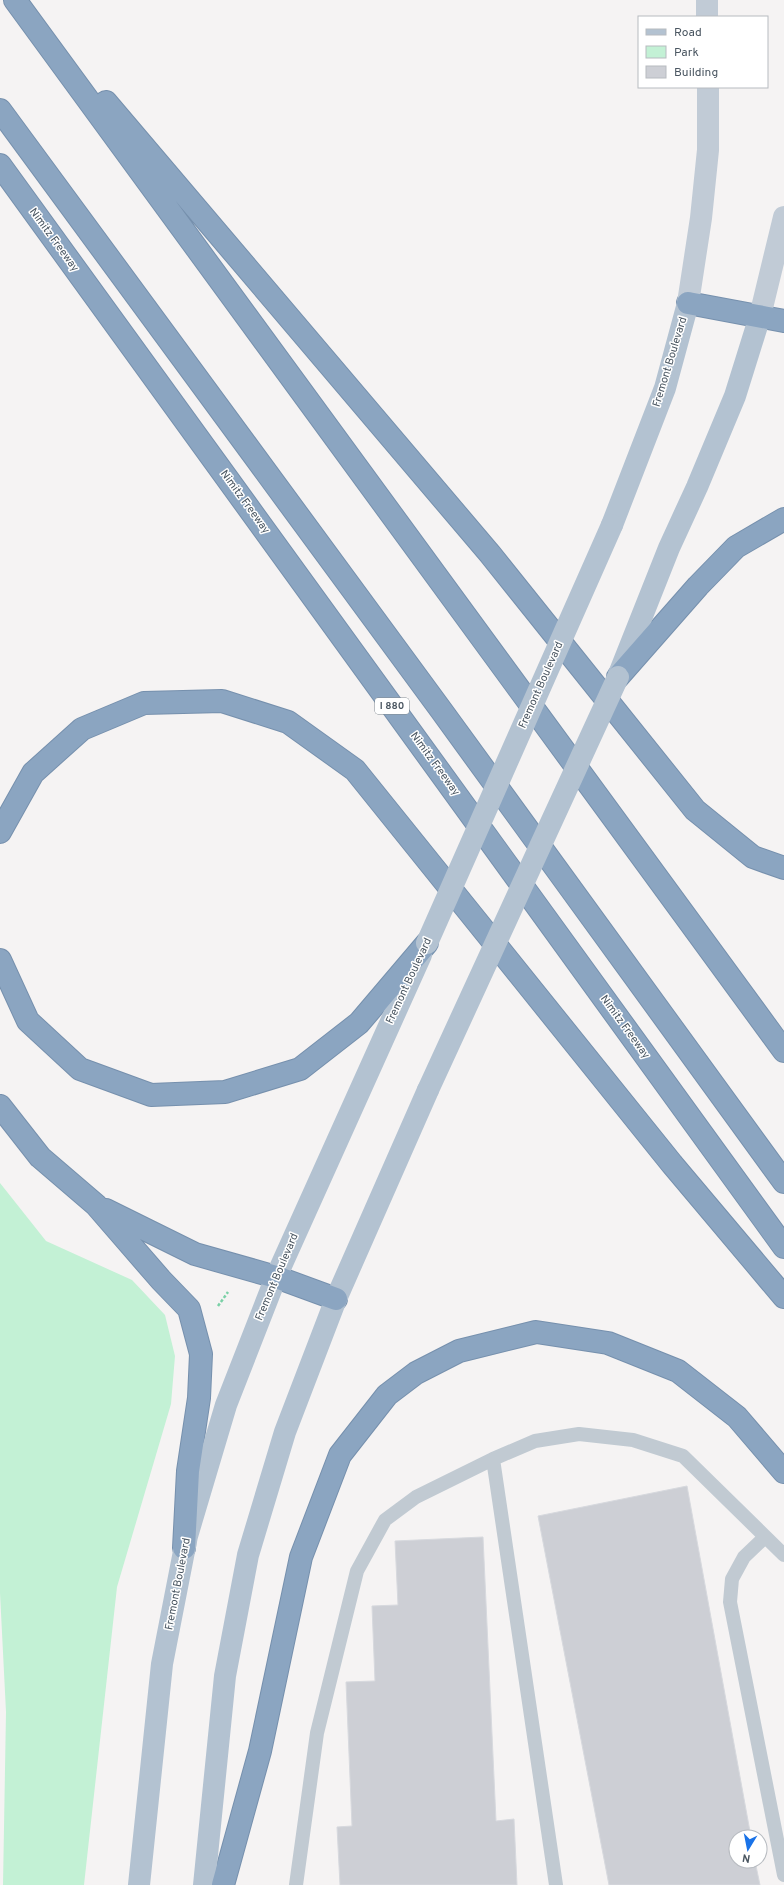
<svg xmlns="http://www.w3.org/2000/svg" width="784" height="1885" font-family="Overpass,sans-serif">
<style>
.green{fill:#c3f1d5}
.building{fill:#cdcfd5;stroke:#d7d9de}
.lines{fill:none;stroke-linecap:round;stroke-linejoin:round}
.highway-casing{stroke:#7690ad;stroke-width:24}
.path{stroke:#7ad0a6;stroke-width:2.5;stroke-dasharray:3 2;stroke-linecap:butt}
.lane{stroke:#c1cad2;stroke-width:14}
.secondary{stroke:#c1cbd6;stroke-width:22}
.primary{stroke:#b3c2d1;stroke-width:22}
.highway{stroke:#8ba5c1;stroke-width:22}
.primary-bridge{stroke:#b3c2d1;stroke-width:22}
.labels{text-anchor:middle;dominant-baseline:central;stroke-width:3;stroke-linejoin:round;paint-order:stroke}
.shield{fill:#fff;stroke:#808990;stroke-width:1}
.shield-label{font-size:10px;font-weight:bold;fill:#4a5661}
.street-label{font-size:11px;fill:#4a5661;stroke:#fff}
</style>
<rect width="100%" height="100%" fill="#f5f3f3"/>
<path class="green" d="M0,1183L46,1241L132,1280L165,1315L175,1356L171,1404L117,1587L84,1885H3L6,1712L0,1593Z"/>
<path class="building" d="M687,1486L751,1837H736V1861H755L760,1885H609L538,1516Z
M483,1537L496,1821L514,1819L517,1885H340L337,1827L352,1826L346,1682L375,1681L372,1606L398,1605L395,1541Z"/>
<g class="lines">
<g class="highway-casing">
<path id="highway" d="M15,0L784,1051
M106,102L490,554L695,810L753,857L784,868
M0,110L441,710L784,1182
M0,165L784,1247
M688,303L784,321
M618,677L698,586L736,547L784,519
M0,832L33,773L82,729L144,703L222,701L288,722L355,770L672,1164L784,1297
M0,960L28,1021L80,1069L151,1095L225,1092L300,1069L359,1023L427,943
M0,1106L40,1157L96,1205L161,1280L189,1309L201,1354L199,1398L188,1471L184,1548
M106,1210L195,1254L276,1277L336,1299
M223,1885L260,1751L301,1557L340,1455L387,1395L416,1373L459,1351L536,1332L608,1343L678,1371L737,1417L784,1472"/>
</g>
<path class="path" d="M218,1306L228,1292"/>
<path class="lane" d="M765,1537L744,1557L732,1579L730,1602L784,1875
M296,1885L317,1733L357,1571L385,1520L416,1497L493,1459
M556,1885L493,1459L535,1441L579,1434L633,1440L683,1456L784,1555"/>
<path class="secondary" d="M707,0V17
M688,303L701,218L708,150V87
M760,316L784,217"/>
<path class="primary" d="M612,525L665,388L688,303
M619,674L669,548L697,487L735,396L760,316
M139,1885L162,1664L187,1536L226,1405L276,1277L421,955
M204,1885L225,1676L248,1555L285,1432L336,1299L428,1090"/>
<use href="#highway" class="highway"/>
<path class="primary-bridge" d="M427,943L612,525
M428,1090L618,677"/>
</g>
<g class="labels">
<rect class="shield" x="375" y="698" width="34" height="16" rx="3"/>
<g class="shield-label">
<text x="392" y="706">I 880</text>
</g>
<g class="street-label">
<text transform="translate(54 240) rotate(54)">Nimitz Freeway</text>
<text transform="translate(670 362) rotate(-73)">Fremont Boulevard</text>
<text transform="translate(245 502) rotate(54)">Nimitz Freeway</text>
<text transform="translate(541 685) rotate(-66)">Fremont Boulevard</text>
<text transform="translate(435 764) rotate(54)">Nimitz Freeway</text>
<text transform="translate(409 981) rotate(-65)">Fremont Boulevard</text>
<text transform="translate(625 1027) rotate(54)">Nimitz Freeway</text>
<text transform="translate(277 1277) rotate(-67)">Fremont Boulevard</text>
<text transform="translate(178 1584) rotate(-79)">Fremont Boulevard</text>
</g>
</g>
<rect x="638" y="16" width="130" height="72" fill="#ffffff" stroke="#b7bbc0"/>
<rect x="646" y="29" width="20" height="6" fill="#b3c2d1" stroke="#b7bbc0"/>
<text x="674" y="36" font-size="12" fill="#4a5661">Road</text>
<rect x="646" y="46" width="20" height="12" fill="#c3f1d5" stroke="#b7bbc0"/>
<text x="674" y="56" font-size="12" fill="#4a5661">Park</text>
<rect x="646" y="66" width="20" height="12" fill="#cdcfd5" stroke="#b7bbc0"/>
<text x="674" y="76" font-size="12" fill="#4a5661">Building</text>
<g transform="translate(748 1849) rotate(190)"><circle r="19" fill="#ffffff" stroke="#b7bbc0"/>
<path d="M0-3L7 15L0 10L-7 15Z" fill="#1a73e8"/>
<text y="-6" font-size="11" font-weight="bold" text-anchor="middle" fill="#4a5661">N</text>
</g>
</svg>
